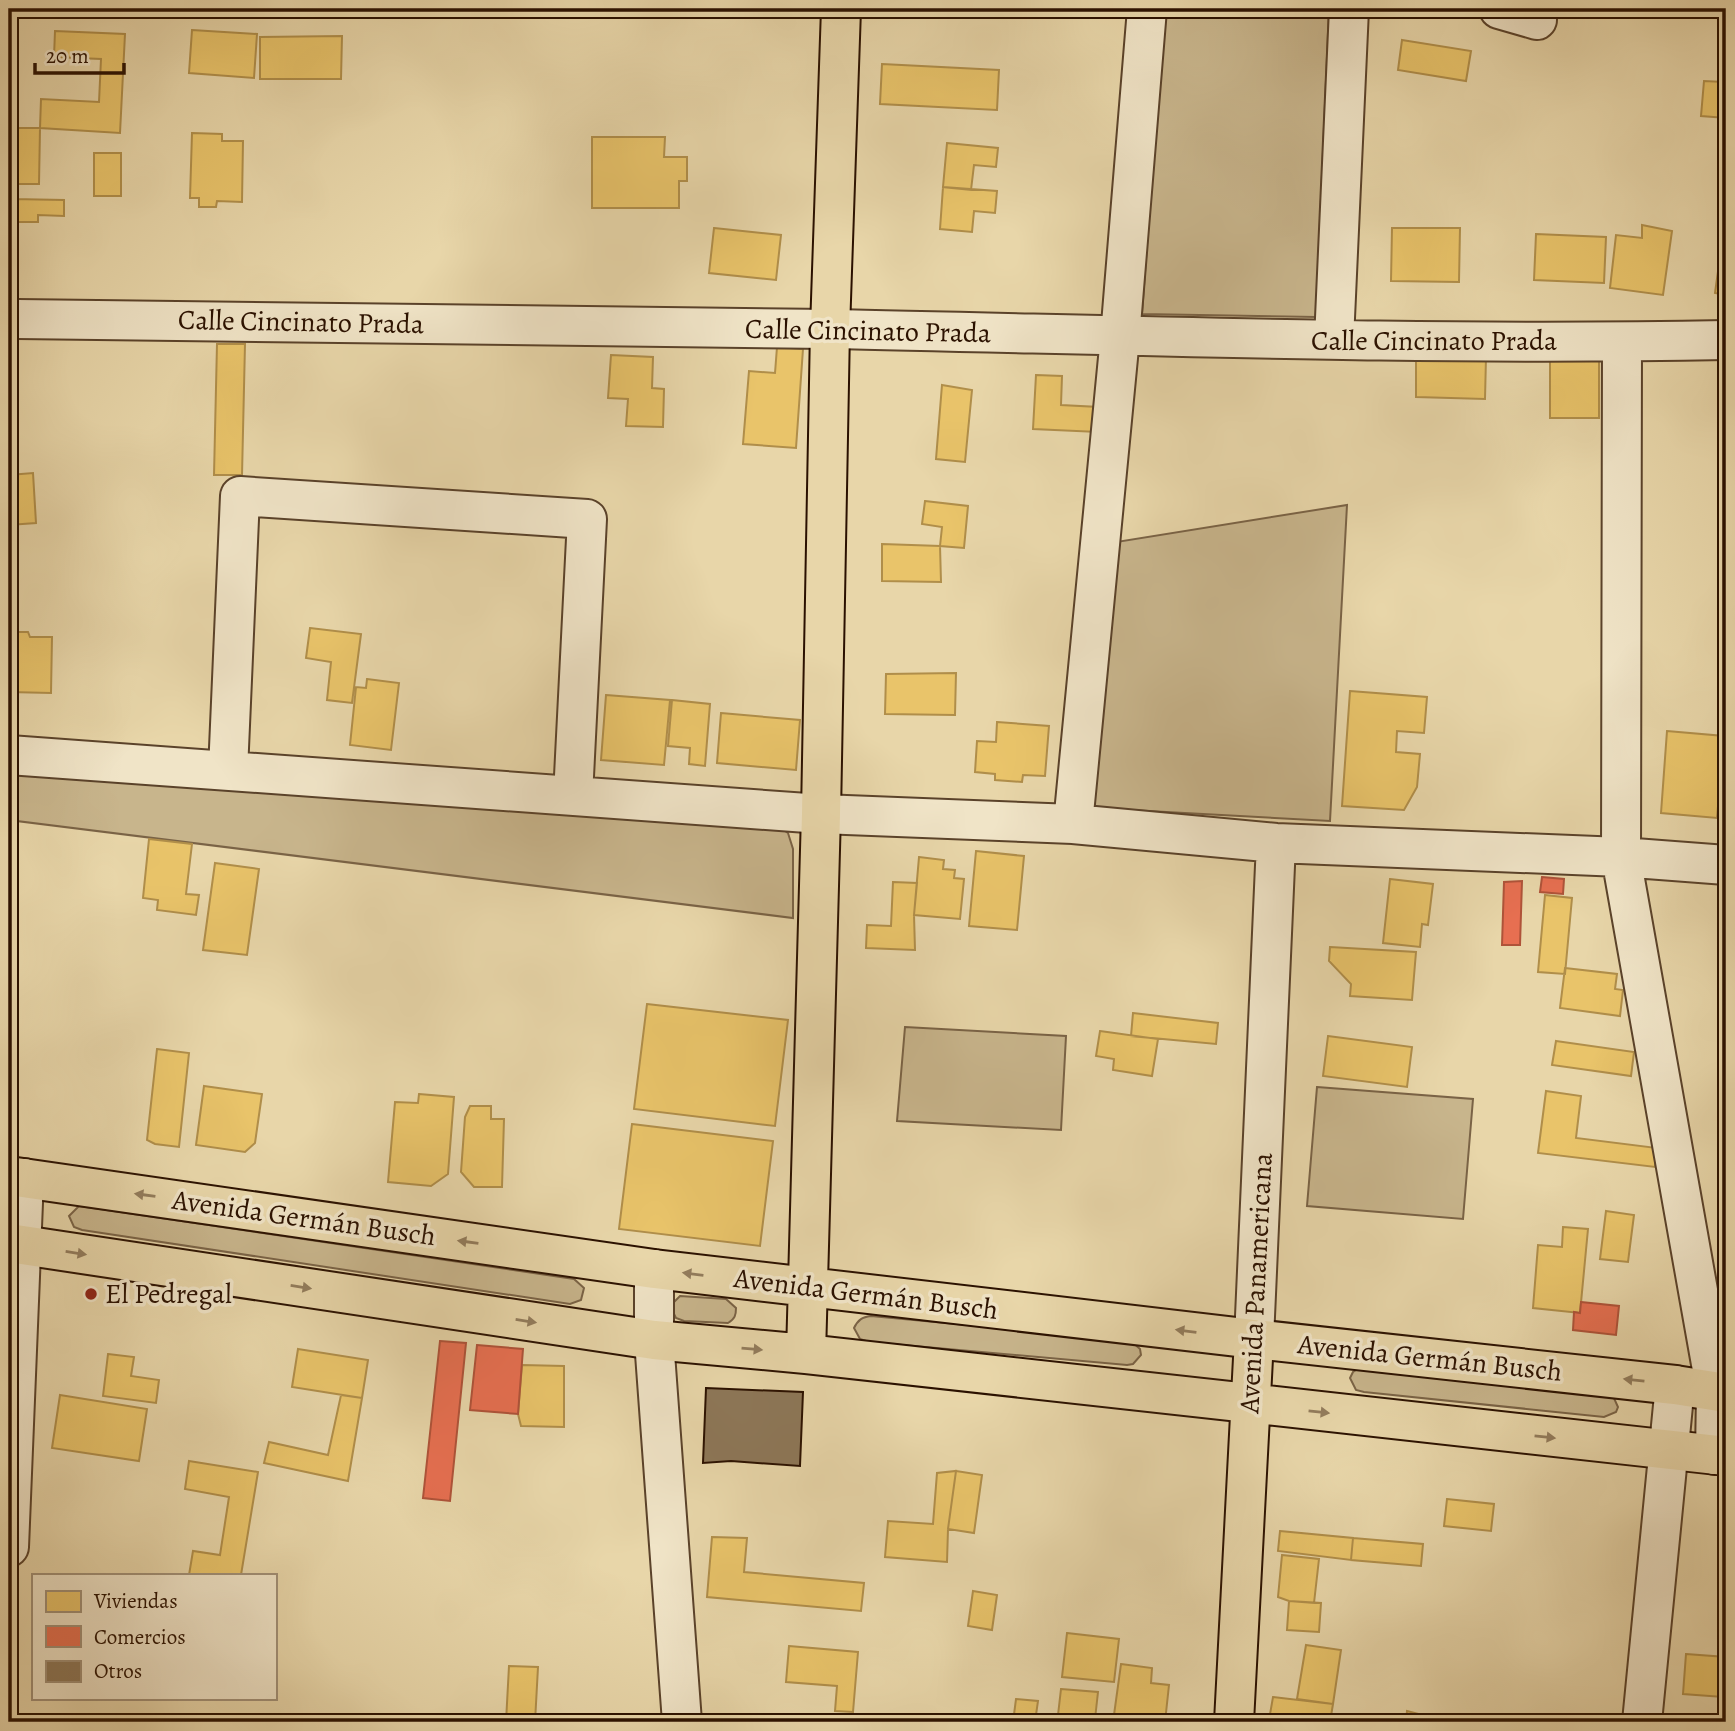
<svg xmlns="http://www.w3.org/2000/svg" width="1735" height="1731" font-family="Alegreya,serif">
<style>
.green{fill:#c8b58c;stroke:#7a6346;stroke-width:2}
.homes{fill:#e9c46a;stroke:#b08e4a;stroke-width:2}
.shops{fill:#e76f51;stroke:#af5339;stroke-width:2}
.building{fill:#8d7758;stroke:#2b1100;stroke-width:2}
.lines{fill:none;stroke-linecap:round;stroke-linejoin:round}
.minor-casing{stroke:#5a422a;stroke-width:42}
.major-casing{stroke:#2b1100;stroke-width:42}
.minor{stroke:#f0e4c7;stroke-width:38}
.major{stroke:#e8d6a9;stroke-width:38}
.oneway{fill:#937d5d}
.poi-dot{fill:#8f2418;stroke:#f0e4c7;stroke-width:2.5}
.labels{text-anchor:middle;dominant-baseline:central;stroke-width:7;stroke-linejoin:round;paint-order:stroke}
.street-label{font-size:28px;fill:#2b1100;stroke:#f0e4c7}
.poi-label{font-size:28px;fill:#2b1100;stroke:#f0e4c7;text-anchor:start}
</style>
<rect width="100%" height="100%" fill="#e8d6a9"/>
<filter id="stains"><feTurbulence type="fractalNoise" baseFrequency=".00286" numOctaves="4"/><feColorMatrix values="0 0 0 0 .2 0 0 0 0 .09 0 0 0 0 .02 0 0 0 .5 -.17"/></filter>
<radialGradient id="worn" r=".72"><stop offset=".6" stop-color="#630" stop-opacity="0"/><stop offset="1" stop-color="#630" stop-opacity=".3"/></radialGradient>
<path class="green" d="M1164,9H1329L1316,317L1142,314Z
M1347,505L1330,821L1093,808L1110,543Z
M9,763L774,823L788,833L793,849V918L9,820Z
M905,1027L1066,1036L1061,1130L897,1121Z
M1317,1087L1473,1099L1463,1219L1307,1206Z
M79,1206L574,1279L584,1288L581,1300L570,1304L82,1230L74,1227L69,1216Z
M680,1296L726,1299L736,1308C736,1315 735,1319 728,1323L684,1321L676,1318L670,1306Z
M871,1316L1130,1340L1140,1349L1141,1355L1133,1364L1127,1365L869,1342L860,1339L854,1328C858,1320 862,1317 871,1316Z
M1359,1368L1613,1396L1618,1407L1616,1412L1604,1417L1364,1392L1356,1390L1350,1378L1353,1372Z"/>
<path class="homes" d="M192,30L257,34L254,78L189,73Z
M55,31L125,34L120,133L40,128L41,99L99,102L101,59L54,57Z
M342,36L341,79H260V37Z
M1402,40L1471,51L1466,81L1398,70Z
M882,64L999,70L997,110L880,104Z
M1724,70H1726V118L1701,116L1704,81L1724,82Z
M9,128H40L39,184H9Z
M192,133L222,134V141H243L242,202L217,201L216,207H199V198H190Z
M592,137H665L664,157H687V181H679V208H592Z
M947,143L998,148L996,167L974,165L971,190L943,187Z
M94,153H121V196H94Z
M943,187L997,191L995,213L974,211L972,232L940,229Z
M9,199H12L13,265H9Z
M12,199L64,200V216L38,215V222H11Z
M1642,225L1672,231L1663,295L1610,288L1616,235L1642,238Z
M714,228L781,235L776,280L709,273Z
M1392,228H1460L1459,282L1391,281Z
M1724,228L1726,229V295L1715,293Z
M1536,234L1606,237L1604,283L1534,280Z
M217,344H245L242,475H214Z
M777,347L803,349L796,448L743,444L749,371L775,373Z
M611,355L653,357L652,388L664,389L663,427L626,426L628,399L608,398Z
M1416,355L1486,357L1485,399L1416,397Z
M1550,358H1599V418H1550Z
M1036,375L1062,376L1061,405L1099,407L1098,432L1033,429Z
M942,385L972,390L965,462L936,459Z
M33,473L36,523L9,525V475Z
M925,501L968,506L964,548L940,546L942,527L922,524Z
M882,544L940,546L941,582L882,581Z
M310,628L361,634L352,703L327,700L331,662L306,658Z
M9,632H28L30,637H52L51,693L9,692Z
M956,673L955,715L885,714L886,674Z
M367,679L399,683L391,750L350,745L356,687L366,688Z
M1350,691L1427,697L1424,733L1397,731L1396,752L1420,754L1417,787L1404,810L1342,806Z
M606,695L670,700L664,765L601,760Z
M672,700L710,704L705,766L689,764L690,748L668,746Z
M721,713L800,720L796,770L717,763Z
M997,722L1049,726L1045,776L1023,775L1022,782L995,780V774L975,772L977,741L996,742Z
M1667,731L1724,736L1717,818L1661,813Z
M149,839L192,844L186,894L199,895L196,915L157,910L158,900L143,898Z
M976,851L1024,856L1017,930L969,926Z
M919,857L944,860L943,869L955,870L954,878L964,879L960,919L914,915Z
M215,863L259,869L247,955L203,950Z
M1390,879L1433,884L1428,925L1422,924L1420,947L1383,943Z
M893,882L917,883L914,915L915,950L866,948L867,925L891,926Z
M1545,895L1572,898L1565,974L1538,972Z
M1330,947L1416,952L1412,1000L1350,996L1351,984L1329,961Z
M1565,968L1617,974L1615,989L1623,990L1620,1016L1560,1008Z
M647,1004L788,1020L775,1126L634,1109Z
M1133,1013L1218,1023L1216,1044L1131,1036Z
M1100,1031L1158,1039L1152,1076L1113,1070L1114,1059L1096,1056Z
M1328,1036L1412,1047L1407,1087L1323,1076Z
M1556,1041L1634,1052L1631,1076L1552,1065Z
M157,1049L189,1053L179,1147L155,1144L147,1140Z
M204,1086L262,1094L255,1143L245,1152L196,1145Z
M1546,1091L1581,1096L1576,1138L1657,1148L1655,1167L1538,1153Z
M419,1094L454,1097L448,1174L431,1186L388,1182L395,1102L418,1103Z
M470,1106H491V1119H504L502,1187H474L461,1172L465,1117Z
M632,1124L773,1141L760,1246L619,1229Z
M1606,1211L1634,1215L1628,1262L1600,1259Z
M1563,1227L1588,1229L1580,1313L1533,1308L1538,1245L1562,1247Z
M298,1349L368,1360L362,1398L292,1387Z
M108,1354L134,1357L131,1376L159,1380L156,1403L103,1396Z
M522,1365L564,1366V1427L521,1426L518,1414Z
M60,1395L147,1409L139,1461L52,1448Z
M341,1395L362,1398L348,1481L264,1463L269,1442L328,1455Z
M189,1461L258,1472L241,1575H189L193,1551L220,1555L229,1497L185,1489Z
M956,1471L948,1529L947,1562L885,1557L888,1521L933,1524L937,1473Z
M956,1471L982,1475L974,1533L948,1529Z
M1447,1499L1494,1504L1491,1531L1444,1526Z
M1280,1531L1353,1538L1351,1560L1278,1551Z
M712,1537L747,1538L744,1572L864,1583L861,1611L707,1597Z
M1353,1538L1423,1544L1421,1566L1351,1560Z
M1282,1555L1319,1559L1314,1603L1289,1601L1278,1597Z
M973,1591L997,1595L992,1630L968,1626Z
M1289,1601L1321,1603L1319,1632L1287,1630Z
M1067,1633L1119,1639L1114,1682L1062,1677Z
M1306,1645L1341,1650L1333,1704L1297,1699Z
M789,1646L858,1652L853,1712L835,1711L837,1686L786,1682Z
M1686,1654L1726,1657L1723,1697L1683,1694Z
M1121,1664L1152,1668L1151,1683L1169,1685L1165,1722H1113Z
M509,1666L538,1667L535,1722H506Z
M1061,1689L1098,1692L1095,1719L1058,1715Z
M1273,1697L1333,1704L1330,1722L1269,1720Z
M1016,1699L1038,1701L1035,1722H1013Z
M1407,1711L1430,1717V1722H1406Z"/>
<path class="shops" d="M1542,877L1564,879L1563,894L1540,892Z
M1522,881L1520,945H1502L1504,882Z
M1581,1302L1619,1306L1616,1335L1573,1330L1574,1312L1580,1313Z
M440,1341L466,1343L450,1501L423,1498Z
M477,1345L523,1349L518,1414L470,1410Z"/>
<path class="building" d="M706,1388L803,1392L800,1466L731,1461L703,1463Z"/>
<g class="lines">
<g class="minor-casing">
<path id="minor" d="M1499,9L1537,20
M9,319C282,322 555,324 829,329C1128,335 1427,346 1726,340
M1334,340L1349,9
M1622,342L1621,857L1716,1392L1715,1455
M9,755L821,814L1073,824L1276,843L1621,857L1726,865
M228,771L240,496L587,519L573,796
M1073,824L1120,337L1147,9
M654,1269V1340L682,1722
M1254,1339L1276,843
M9,1547L24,1178
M1642,1722L1675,1385"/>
</g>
<g class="major-casing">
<path id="major" d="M9,1176L654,1269L1254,1339L1675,1385L1726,1393
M9,1243L654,1340L806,1354L1726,1456
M806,1354L821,814L830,329L841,9
M1234,1722L1254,1339"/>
</g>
<use href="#minor" class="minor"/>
<use href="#major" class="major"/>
</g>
<defs><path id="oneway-solid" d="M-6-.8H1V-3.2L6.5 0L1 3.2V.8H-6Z" transform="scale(1.75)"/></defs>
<g class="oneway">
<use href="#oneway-solid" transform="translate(145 1195) rotate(-172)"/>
<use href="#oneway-solid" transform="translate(468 1242) rotate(-172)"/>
<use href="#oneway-solid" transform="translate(76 1253) rotate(9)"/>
<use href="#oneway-solid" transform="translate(693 1274) rotate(-173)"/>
<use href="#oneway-solid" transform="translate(301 1287) rotate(9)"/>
<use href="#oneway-solid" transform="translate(526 1321) rotate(9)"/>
<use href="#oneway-solid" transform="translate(1186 1331) rotate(-173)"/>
<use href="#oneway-solid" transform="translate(752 1349) rotate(5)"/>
<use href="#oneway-solid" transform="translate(1634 1380) rotate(-174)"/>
<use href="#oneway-solid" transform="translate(1319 1412) rotate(6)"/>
<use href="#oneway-solid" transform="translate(1545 1437) rotate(6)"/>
</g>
<circle class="poi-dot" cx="91" cy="1294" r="7"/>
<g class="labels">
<g class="street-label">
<text transform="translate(301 322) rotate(1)">Calle Cincinato Prada</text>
<text transform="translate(868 331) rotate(1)">Calle Cincinato Prada</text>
<text x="1434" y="341">Calle Cincinato Prada</text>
<text transform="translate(304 1218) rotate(8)">Avenida Germán Busch</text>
<text transform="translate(1256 1283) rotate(-87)">Avenida Panamericana</text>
<text transform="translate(866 1294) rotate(7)">Avenida Germán Busch</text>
<text transform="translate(1430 1358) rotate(6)">Avenida Germán Busch</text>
</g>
<g class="poi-label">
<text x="105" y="1294">El Pedregal</text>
</g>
</g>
<rect width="1735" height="1731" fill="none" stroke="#e8d6a9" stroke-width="35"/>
<rect x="10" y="10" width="1714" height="1710" fill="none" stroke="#2b1100" stroke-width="3.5"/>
<rect x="18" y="18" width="1700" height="1696" fill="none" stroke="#2b1100" stroke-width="2"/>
<rect x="32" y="1574" width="245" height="126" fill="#f0e4c7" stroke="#a19077" stroke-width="2"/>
<rect x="46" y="1591" width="35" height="21" fill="#e9c46a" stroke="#a19077" stroke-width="2"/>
<text x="94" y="1608" font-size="21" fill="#2b1100">Viviendas</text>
<rect x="46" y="1626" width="35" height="21" fill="#e76f51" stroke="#a19077" stroke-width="2"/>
<text x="94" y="1644" font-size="21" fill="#2b1100">Comercios</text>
<rect x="46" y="1661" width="35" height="21" fill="#8d7758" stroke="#a19077" stroke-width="2"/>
<text x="94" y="1678" font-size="21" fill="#2b1100">Otros</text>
<path d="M35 63v10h89v-10" fill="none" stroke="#2b1100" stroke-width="3.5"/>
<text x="46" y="63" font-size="21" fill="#2b1100" stroke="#f0e4c7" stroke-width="5" paint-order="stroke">20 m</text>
<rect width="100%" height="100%" filter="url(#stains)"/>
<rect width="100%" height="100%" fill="url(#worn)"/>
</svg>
